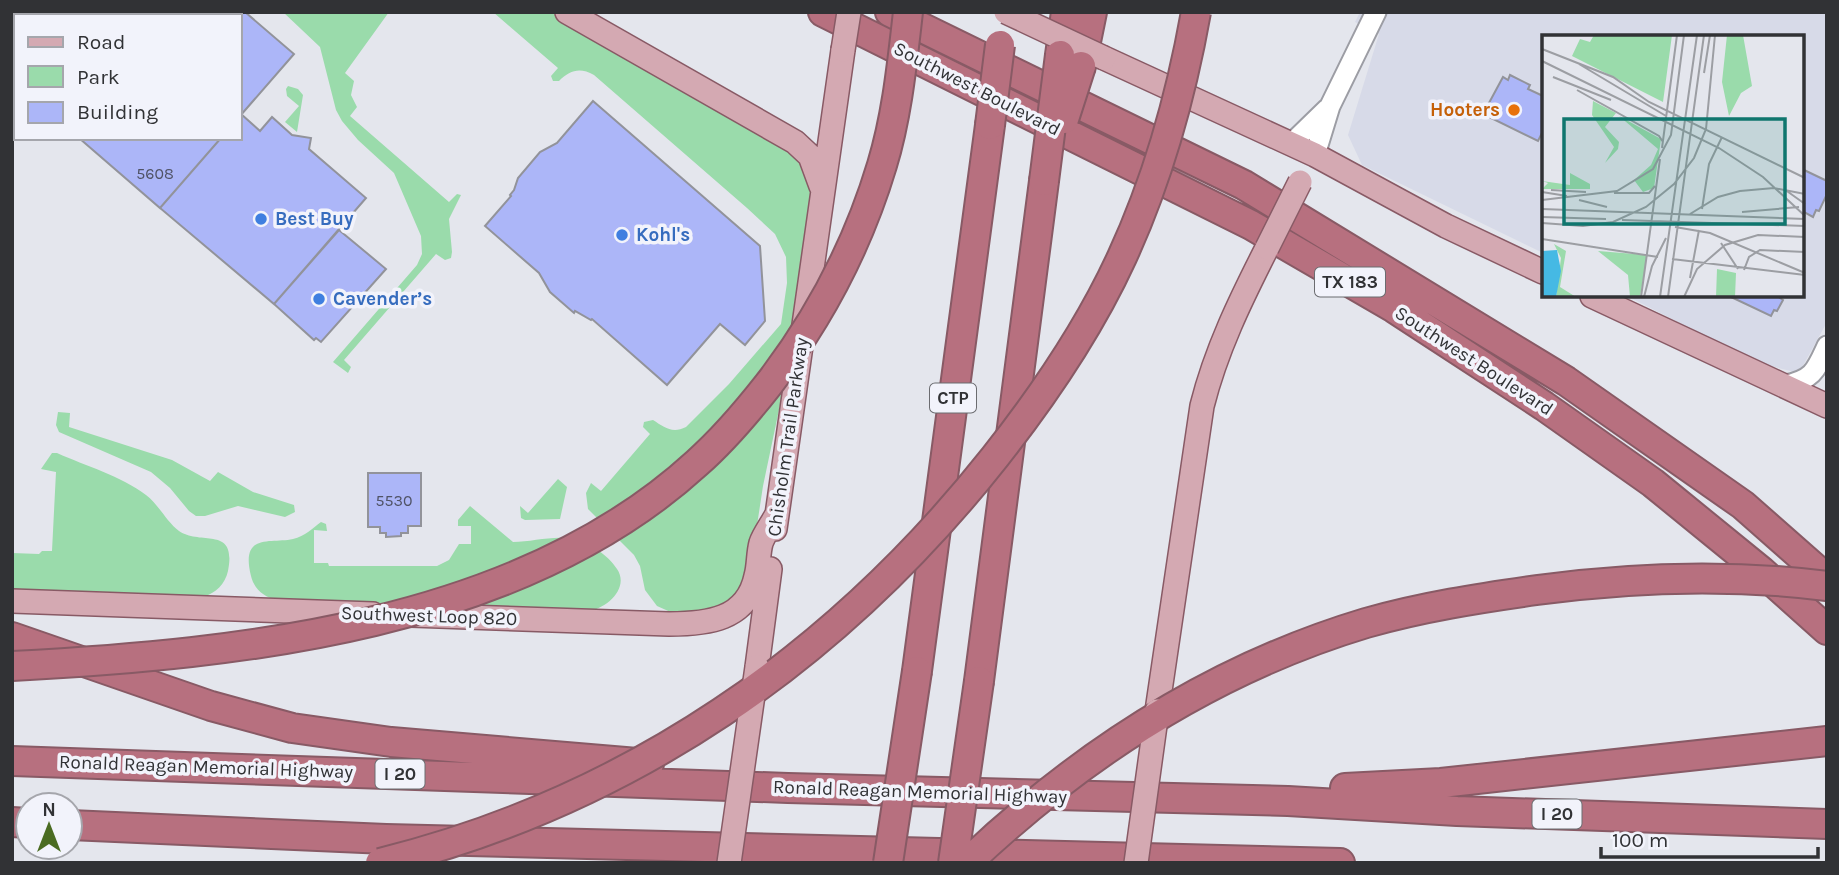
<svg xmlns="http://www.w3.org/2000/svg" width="1839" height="875" font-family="Karla,sans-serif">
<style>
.built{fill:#d7dae8}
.green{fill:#9adbab}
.building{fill:#acb6f8;stroke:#92939a;stroke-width:2}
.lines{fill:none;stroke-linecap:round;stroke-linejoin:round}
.minor-casing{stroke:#9c9da4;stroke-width:23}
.major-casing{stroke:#885a65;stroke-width:26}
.highway-casing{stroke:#885a65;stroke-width:32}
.minor{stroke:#fff;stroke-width:19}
.major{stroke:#d4a9b2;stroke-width:23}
.highway{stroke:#b7707f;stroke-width:28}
.major-bridge-casing{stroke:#885a65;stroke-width:26;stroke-linecap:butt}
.highway-bridge-casing{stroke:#885a65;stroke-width:32;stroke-linecap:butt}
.major-bridge{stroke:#d4a9b2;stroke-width:23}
.highway-bridge{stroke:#b7707f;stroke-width:28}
.food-dot{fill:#e8710a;stroke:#f2f3fb;stroke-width:2.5}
.shop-dot{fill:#3f7fe0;stroke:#f2f3fb;stroke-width:2.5}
.labels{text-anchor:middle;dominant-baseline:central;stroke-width:7;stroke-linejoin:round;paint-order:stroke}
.number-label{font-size:16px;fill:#505366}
.shield{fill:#f2f3fb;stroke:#6b6c70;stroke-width:2}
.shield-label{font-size:18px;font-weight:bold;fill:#313235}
.street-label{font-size:19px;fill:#313235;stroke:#f2f3fb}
.food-label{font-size:19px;font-weight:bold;fill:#c56008;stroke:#f2f3fb;text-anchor:end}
.shop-label{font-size:19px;font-weight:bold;fill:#366cbe;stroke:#f2f3fb;text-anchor:start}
.inset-road{fill:none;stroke:#9c9ea3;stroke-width:2}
.view{fill:#0f766e;fill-opacity:0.15;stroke:#0f766e;stroke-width:3.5}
.inset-edge{fill:none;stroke:#313235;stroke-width:3.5}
</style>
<rect width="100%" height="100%" fill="#e4e6ed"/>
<path class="built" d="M1360,12H1827V322L1799,373L1758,363L1627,296H1802V37H1543V253L1362,165L1348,135L1379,34L1355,22Z"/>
<path class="green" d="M283,12H389L345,73L354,81L351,95L357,107L350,116L449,202L457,194L461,195L449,219L452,252L451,258L445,260L436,254L344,360L351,367L348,373L333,362L417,265L422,254L421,236L394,173L358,140L342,121L336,110L320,47Z
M493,12H550L789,145L795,149L812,188L784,386L763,486L749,578L726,609L675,614L657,606L645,590L640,566L634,555L588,509L586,493L591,483L601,491L650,434L643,427L644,422L653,420C664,427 672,434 686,427L729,384L781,324L787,283L786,257L775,234L747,208L594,75C580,67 570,70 559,81H553L551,76L558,68Z
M288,86L298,89L303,95L297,132L285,122L299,106L287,96L286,89Z
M58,412L70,413L69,427L172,460L210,481L218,472L253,492L294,505L295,512L285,517L238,506L205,516H196L189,511L170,488L151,472L59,432L56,425Z
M52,453H57C86,466 121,476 146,495C159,505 166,521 179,531C201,546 237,525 228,571C225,584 216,593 203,597L12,591V553L39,554L42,551H52L56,472L41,469Z
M558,479L567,487L560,519L525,520L521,518L520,506L528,513Z
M470,506L513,542C532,542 554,535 573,539C589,542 608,555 617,569C630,588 606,609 588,611L277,600C264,597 254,589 251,576C240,532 271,544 293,539C305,536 313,528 321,522L326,524L327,531L314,530V563H328L329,566H437L449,560L459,544H471V526H458V520Z"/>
<path class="building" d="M12,12H245L294,54L240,116V16H16V85L12,82Z
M1510,75L1530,85L1528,89L1543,96V131L1538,141L1483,114L1503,77L1508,80Z
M593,101L760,246L765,321L745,345L720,324L667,385L592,319L591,320L575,311L574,313L550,292L539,273L485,226L511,196L510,195L514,190L518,178L540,152L557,143Z
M241,114L260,131L272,117L292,135L311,138L309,149L366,198L274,304L160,208L221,138H240Z
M79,138H221L160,208Z
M1802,169L1827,181V194L1819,211L1816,210L1813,217L1802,211Z
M339,230L386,269L321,342L316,338L314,340L274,304Z
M1729,296H1781L1780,298L1783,300L1777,311L1774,310L1771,316Z
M368,473H421V526H408V533H401V536L386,537V533H380V527H368Z"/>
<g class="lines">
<g class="minor-casing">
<path id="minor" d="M1291,144L1327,109
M1315,155L1330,106L1376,12
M1785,385C1813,380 1816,370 1827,346"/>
</g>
<g class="major-casing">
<path id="major" d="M567,12L795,142L810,156L821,186
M1104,58L1315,155L1446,226L1543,272
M1592,296L1827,406
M775,529L843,50
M12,601L373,614
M411,615L669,624C707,624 747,620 756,576C759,566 758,554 761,543C764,534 772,524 777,514
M757,667L770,569
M1157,711L1202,406C1216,350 1241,299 1267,248"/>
</g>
<g class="highway-casing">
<path id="highway" d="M823,12L1251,225L1394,308L1544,406L1653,483L1761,571L1827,630
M890,12L1244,185L1566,381L1743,505L1827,579
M1060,55L1066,12
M1081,66L1092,12
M12,637L211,706L292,728L391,742L649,764
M917,671L990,125
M979,681L1044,181
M12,761L788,788L1288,801L1457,811L1827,824
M1345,788L1441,783L1827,741
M12,822L28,823
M70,825L386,839L1340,863"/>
</g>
<use href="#minor" class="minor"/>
<use href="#major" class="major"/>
<use href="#highway" class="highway"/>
<g class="major-bridge-casing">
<path id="major-bridge" d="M1006,12L1104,58
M843,50L849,12
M1267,248L1300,182
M729,863L757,667
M1136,863L1157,711"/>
</g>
<g class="highway-bridge-casing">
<path id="highway-bridge" d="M1064,119L1081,66
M990,125L1000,45
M1044,181L1060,55
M12,666C242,654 519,626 697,463C723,440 746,413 768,385C819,319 858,245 882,165C897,116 902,64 908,12
M380,863C630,801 836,658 995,457C1044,395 1089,329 1122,257C1158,179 1181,96 1196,12
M888,863L917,671
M953,863L979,681
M967,863C1082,754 1213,669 1366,623C1422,607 1480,598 1537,590C1633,577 1731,574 1827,586"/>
</g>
<use href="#major-bridge" class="major-bridge"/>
<use href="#highway-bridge" class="highway-bridge"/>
</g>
<circle class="food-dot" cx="1514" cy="110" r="7"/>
<g class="shop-dot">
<circle cx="261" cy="219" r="7"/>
<circle cx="622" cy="235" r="7"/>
<circle cx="319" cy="299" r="7"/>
</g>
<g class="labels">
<g class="number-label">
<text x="155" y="173">5608</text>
<text x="394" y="500">5530</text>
</g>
<g class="shield">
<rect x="1315" y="267.5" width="70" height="29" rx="5"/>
<rect x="930" y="383.5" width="46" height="29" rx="5"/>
<rect x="375.5" y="759.5" width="49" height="29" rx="5"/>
<rect x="1532.5" y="799.5" width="49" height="29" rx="5"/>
</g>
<g class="shield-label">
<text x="1350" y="282">TX 183</text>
<text x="953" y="398">CTP</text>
<text x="400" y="774">I 20</text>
<text x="1557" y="814">I 20</text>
</g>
<g class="street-label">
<text transform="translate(977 89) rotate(27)">Southwest Boulevard</text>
<text transform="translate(1474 361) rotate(33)">Southwest Boulevard</text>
<text transform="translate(788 437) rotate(-82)">Chisholm Trail Parkway</text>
<text transform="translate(429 616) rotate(2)">Southwest Loop 820</text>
<text transform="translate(206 767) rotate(2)">Ronald Reagan Memorial Highway</text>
<text transform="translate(920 792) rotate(2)">Ronald Reagan Memorial Highway</text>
</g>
<g class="food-label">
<text x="1500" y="110">Hooters</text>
</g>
<g class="shop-label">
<text x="275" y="219">Best Buy</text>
<text x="636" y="235">Kohl's</text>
<text x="333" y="299">Cavender’s</text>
</g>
</g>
<g transform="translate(1542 35)">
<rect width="262" height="262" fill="#e4e6ed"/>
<path d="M52,0H130L121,67L30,21L38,4L48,7ZM185,0H201L210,51L199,58L187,81L180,47ZM51,66L74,78L63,92L77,107L76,114L63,128L72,112L50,80ZM77,81L119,104L112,153L101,157L92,145L109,130L116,114ZM28,138L48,149V154H0L6,148L0,146L28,150ZM12,209L24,216L18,252L34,262H14L19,223ZM56,216L105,220L98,262H88L86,240ZM175,234L194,238L193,262H174Z" fill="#9adbab"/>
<path d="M15,215L19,236L14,262H0V216Z" fill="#45b9e4"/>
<path class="inset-road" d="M0,14L71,42L107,67L263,143M0,26L177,113L221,142L263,181M37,29L124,81M162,38L168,0M11,42L69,65M35,55L117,101L121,107M120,113L135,0M242,154L263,169M9,155L44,157M0,157L25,161M72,158H107L113,151M0,165L75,156L111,134L129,100L142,0M37,165L65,172M0,174L263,184M160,174L167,129L180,102M200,177L257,172M148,179L176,162L198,156L232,153L263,159M0,182L64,184M80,185L263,191M0,188L41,191L71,187L104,172L132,149L152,123L164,94L173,0M133,192L168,198L263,238M0,204L116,222M179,208L196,234M130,224L263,240M202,235L207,222L218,215L263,217M148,243L157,195M99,262L118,124M102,262L110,231L124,203M118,262L155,0M126,262L162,0M142,262L155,234L183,210L216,200L263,202"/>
<path class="view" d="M22,84H243V189H22Z"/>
<rect width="262" height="262" class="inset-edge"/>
</g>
<rect width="1839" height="875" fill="none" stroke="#313235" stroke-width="28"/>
<rect x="14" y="14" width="228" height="126" fill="#f2f3fb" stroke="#a5a6ac" stroke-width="2"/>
<rect x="28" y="37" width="35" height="10" fill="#d4a9b2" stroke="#a5a6ac" stroke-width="2"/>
<text x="77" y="49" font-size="21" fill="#313235">Road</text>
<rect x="28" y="66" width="35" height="21" fill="#9adbab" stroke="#a5a6ac" stroke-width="2"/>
<text x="77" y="84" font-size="21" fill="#313235">Park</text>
<rect x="28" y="102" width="35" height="21" fill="#acb6f8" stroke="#a5a6ac" stroke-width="2"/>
<text x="77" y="119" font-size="21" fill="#313235">Building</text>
<g transform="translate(49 826)"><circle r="33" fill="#f2f3fb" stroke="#a5a6ac" stroke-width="2"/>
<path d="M0-5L12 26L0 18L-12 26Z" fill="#4a6b21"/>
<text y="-10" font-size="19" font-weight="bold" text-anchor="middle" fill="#313235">N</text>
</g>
<path d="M1601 847v10h217v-10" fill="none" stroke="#313235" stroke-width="3.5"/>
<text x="1612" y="847" font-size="21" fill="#313235" stroke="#f2f3fb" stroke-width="5" paint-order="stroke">100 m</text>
</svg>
